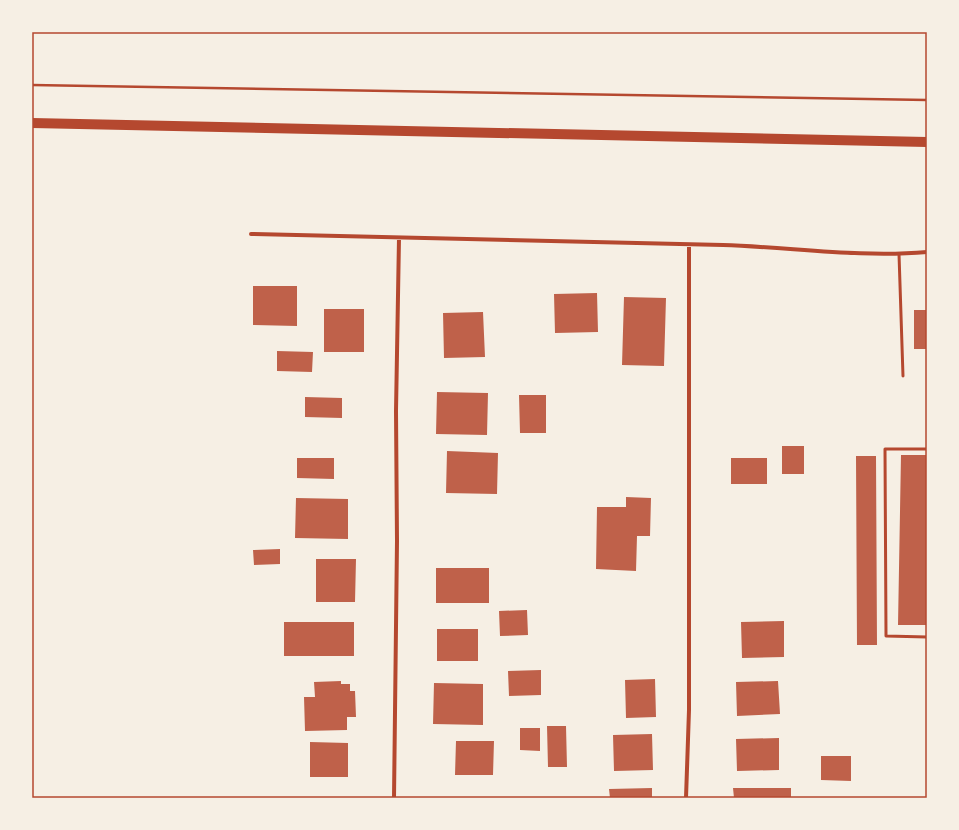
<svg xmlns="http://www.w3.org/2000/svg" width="959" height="830" font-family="'Noto Serif',serif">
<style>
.building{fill:#bf614a}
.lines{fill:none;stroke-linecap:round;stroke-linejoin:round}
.path{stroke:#b5482f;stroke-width:2.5}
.service{stroke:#b5482f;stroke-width:3}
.minor{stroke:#b5482f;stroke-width:4}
.primary{stroke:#b5482f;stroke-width:10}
.neatline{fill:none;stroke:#b5482f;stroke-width:1.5}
</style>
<rect width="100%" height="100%" fill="#f6efe4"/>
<path class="building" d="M253,286H297V326L253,325Z
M597,293L598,332L555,333L554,294Z
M624,297L666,298L664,366L622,365Z
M324,309H364V352H324Z
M914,310H927V349H914Z
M483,312L485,357L444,358L443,313Z
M277,351L313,352L312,372L277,371Z
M437,392L488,393L487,435L436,434Z
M519,395H546V433H520Z
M305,397L342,398V418L305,417Z
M782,446H804V474H782Z
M447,451L498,453L497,494L446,493Z
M901,455H927V625H898Z
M856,456H876L877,645H857Z
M297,458H334V479L297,478Z
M731,458H767V484H731Z
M626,497L651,498L650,536H637L636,571L596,569L597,507H626Z
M296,498L348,499V539L295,538Z
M280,549V564L254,565L253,550Z
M316,559H356L355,602H316Z
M436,568H489V603H436Z
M527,610L528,635L500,636L499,611Z
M784,621V657L742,658L741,622Z
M284,622H354V656H284Z
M437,629H478V661H437Z
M541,670V695L509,696L508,671Z
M655,679L656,717L626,718L625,680Z
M341,681V684H350V691H355L356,717H347V730L305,731L304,697H315L314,682Z
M778,681L780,714L737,716L736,682Z
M434,683L483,684V725L433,724Z
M547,726H566L567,767H548Z
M520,728H540V751L520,750Z
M652,734L653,770L614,771L613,735Z
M779,738V770L737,771L736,739Z
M456,741H494L493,775H455Z
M310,742L348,743V777H310Z
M821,756H851V781L821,780Z
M652,788V798H610L609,789Z
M733,788H791V798H734Z"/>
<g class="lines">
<path class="path" d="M32,85L927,100"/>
<path class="service" d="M899,254L903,376
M927,449H885L886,636L927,637"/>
<path class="minor" d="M251,234C409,238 566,242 723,245C791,247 859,258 927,252
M394,798L397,541L396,411L399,238
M686,798L689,710V245"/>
<path class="primary" d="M32,123L927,142"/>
</g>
<rect width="959" height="830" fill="none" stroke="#f6efe4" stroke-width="66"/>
<rect x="33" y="33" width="893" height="764" class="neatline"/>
</svg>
